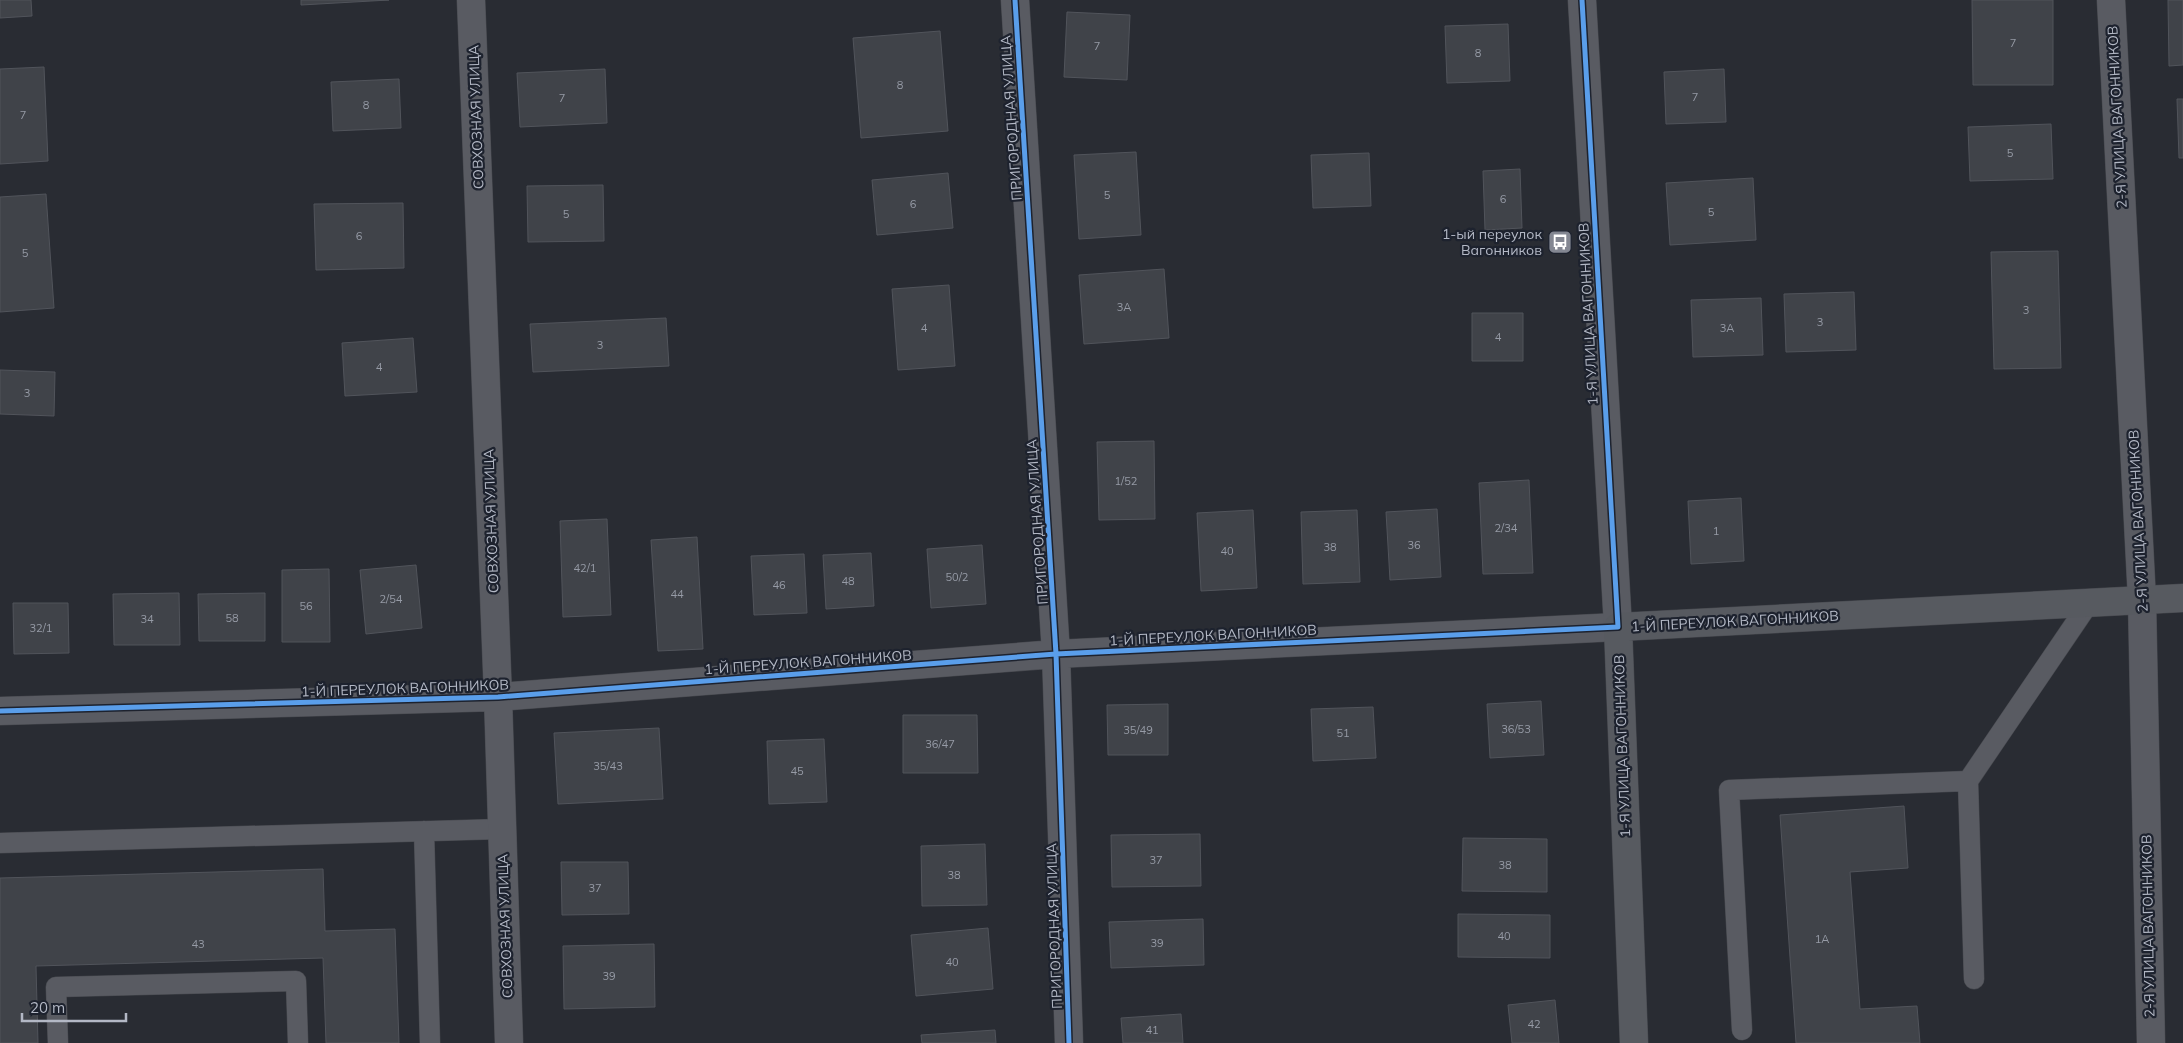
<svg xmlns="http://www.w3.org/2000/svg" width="2183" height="1043" font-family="Mulish,sans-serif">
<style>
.building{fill:#404349;stroke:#51545b}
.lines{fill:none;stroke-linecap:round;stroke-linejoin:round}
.service-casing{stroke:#45474d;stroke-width:21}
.minor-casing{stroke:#45474d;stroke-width:29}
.tertiary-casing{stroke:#45474d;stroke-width:29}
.secondary-casing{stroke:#45474d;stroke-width:29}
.service{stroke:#595b62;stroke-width:20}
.minor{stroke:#595b62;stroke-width:28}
.tertiary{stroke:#595b62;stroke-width:28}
.secondary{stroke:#575a60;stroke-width:28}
.cycleway-casing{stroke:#1d222e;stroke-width:8}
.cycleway{stroke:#5a9eea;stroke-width:5}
.labels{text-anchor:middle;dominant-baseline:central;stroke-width:4.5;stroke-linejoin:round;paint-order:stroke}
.number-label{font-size:11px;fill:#969ba6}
.street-label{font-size:14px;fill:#b3b8c5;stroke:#1d222e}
.poi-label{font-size:14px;fill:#b3b8c5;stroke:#1d222e;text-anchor:end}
</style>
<rect width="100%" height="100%" fill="#292c33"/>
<path class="building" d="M0,0H31L32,16L0,18Z
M301,0H389L301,5Z
M1972,0H2053V85H1973Z
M2168,0H2183V65L2169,66Z
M1067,12L1130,15L1127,80L1064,77Z
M1508,24L1510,81L1447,83L1445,26Z
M940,31L948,131L861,138L853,38Z
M44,67L48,161L0,164V69Z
M605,69L607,123L520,127L517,73Z
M1724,69L1726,122L1666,124L1664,72Z
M399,79L401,128L333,131L331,82Z
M2177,99H2183V158H2179Z
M2051,124L2053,179L1970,181L1968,127Z
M1136,152L1141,235L1079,239L1074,155Z
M1369,153L1371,206L1313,208L1311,155Z
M1520,169L1522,228L1485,230L1483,171Z
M948,173L953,228L877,235L872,180Z
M1753,178L1756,240L1670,245L1666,183Z
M603,185L604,241L528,242L527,186Z
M46,194L54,308L0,312V197Z
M403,203L404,268L316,270L314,204Z
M2058,251L2061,368L1994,369L1991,252Z
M1164,269L1169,338L1084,344L1079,275Z
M949,285L955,366L898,370L892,289Z
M1854,292L1856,350L1786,352L1784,294Z
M1761,298L1763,355L1693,357L1691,300Z
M1472,313H1523V361H1472Z
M666,318L669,366L533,372L530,324Z
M413,338L417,392L345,396L342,343Z
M0,370L55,372L54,416L0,414Z
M1154,441L1155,519L1099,520L1097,442Z
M1529,480L1533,573L1483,574L1479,483Z
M1741,498L1744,561L1691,564L1688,501Z
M1437,509L1441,577L1390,580L1386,512Z
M1253,510L1257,588L1201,591L1197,513Z
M1357,510L1360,582L1303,584L1301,512Z
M607,519L611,615L563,617L560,521Z
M697,537L703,649L658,651L651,540Z
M982,545L986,604L931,608L927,549Z
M871,553L874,606L826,609L823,555Z
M804,554L807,613L754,615L751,556Z
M416,565L422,628L366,634L360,570Z
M329,569L330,642H282V570Z
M179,593L180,645H114L113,594Z
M265,593V641H199L198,594Z
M13,603H68L69,653L14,654Z
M1541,701L1544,755L1490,758L1487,704Z
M1168,704V755H1108L1107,705Z
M1373,707L1376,758L1313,761L1311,709Z
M903,715H977L978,773H903Z
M659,728L663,799L558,804L554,733Z
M824,739L827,802L769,804L767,741Z
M1904,806L1908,868L1850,872L1860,1009L1917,1006L1920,1043H1796L1780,815Z
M1200,834L1201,886L1112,887L1111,835Z
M1463,838L1547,839V892L1462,891Z
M985,844L987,905L922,906L921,846Z
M561,862H628L629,914L562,915Z
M323,869L325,931L395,929L399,1043H326L323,958L36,966L38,1043H0V878Z
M1458,914L1550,915V958L1458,957Z
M1203,919L1204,965L1111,968L1109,922Z
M988,928L993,989L916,996L911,935Z
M654,944L655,1007L564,1009L563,946Z
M1555,1000L1559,1043H1512L1508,1005Z
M1181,1014L1183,1043H1123L1121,1018Z
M995,1030L996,1043H922L921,1035Z"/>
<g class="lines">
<g class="service-casing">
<path id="service" d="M424,831L430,1043
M0,843L502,829
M1974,979L1968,781L2089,603
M1742,1030L1729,790L1968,781
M58,1043L56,987L296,981L298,1043"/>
</g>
<g class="minor-casing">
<path id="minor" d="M471,0L498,697L509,1043
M1015,0L1056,654L1069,1043
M2111,0L2142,600L2151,1043
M0,711L498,697L1056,654L1618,627"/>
</g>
<g class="tertiary-casing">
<path id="tertiary" d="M1582,0L1618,627"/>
</g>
<g class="secondary-casing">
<path id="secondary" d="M1634,1043L1618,627L2183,598"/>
</g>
<use href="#service" class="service"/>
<use href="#minor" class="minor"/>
<use href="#tertiary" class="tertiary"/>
<use href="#secondary" class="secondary"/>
<g class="cycleway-casing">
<path id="cycleway" d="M1015,0L1056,654L1069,1043
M0,711L498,697L1056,654L1618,627L1582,0"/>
</g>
<use href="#cycleway" class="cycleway"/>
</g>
<defs>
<g id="bus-square" transform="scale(1.25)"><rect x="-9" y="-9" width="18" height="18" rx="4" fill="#838792" stroke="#1d222e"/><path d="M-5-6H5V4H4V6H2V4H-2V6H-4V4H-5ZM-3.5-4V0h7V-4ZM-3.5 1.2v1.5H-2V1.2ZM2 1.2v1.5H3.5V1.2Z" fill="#fff"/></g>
</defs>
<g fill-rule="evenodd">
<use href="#bus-square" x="1560" y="242"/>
</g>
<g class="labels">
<g class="number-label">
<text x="2013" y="43">7</text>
<text x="1097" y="46">7</text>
<text x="1478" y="53">8</text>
<text x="900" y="85">8</text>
<text x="1695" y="97">7</text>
<text x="562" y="98">7</text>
<text x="366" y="105">8</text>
<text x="23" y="115">7</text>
<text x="2010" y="153">5</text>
<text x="1107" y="195">5</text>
<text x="1503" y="199">6</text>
<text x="913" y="204">6</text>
<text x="1711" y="212">5</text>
<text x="566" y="214">5</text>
<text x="359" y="236">6</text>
<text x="25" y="253">5</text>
<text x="1124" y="307">3А</text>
<text x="2026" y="310">3</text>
<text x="1820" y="322">3</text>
<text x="924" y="328">4</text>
<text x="1727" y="328">3А</text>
<text x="1498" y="337">4</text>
<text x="600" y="345">3</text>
<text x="379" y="367">4</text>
<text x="27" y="393">3</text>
<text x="1126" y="481">1/52</text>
<text x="1506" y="528">2/34</text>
<text x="1716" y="531">1</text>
<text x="1414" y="545">36</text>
<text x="1330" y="547">38</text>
<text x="1227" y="551">40</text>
<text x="585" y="568">42/1</text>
<text x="957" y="577">50/2</text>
<text x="848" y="581">48</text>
<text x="779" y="585">46</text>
<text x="677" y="594">44</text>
<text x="391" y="599">2/54</text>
<text x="306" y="606">56</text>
<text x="232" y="618">58</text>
<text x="147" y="619">34</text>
<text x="41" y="628">32/1</text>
<text x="1516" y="729">36/53</text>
<text x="1138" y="730">35/49</text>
<text x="1343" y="733">51</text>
<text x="940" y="744">36/47</text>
<text x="608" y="766">35/43</text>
<text x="797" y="771">45</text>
<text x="1156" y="860">37</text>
<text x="1505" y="865">38</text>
<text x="954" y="875">38</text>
<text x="595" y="888">37</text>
<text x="1504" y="936">40</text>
<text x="1822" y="939">1А</text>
<text x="1157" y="943">39</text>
<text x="198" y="944">43</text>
<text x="952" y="962">40</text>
<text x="609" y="976">39</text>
<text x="1534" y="1024">42</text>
<text x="1152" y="1030">41</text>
</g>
<g class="street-label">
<text transform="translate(476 117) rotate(-92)">СОВХОЗНАЯ УЛИЦА</text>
<text transform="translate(2117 117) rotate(-93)">2-Я УЛИЦА ВАГОННИКОВ</text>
<text transform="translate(1011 118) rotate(-94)">ПРИГОРОДНАЯ УЛИЦА</text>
<text transform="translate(1588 314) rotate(-93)">1-Я УЛИЦА ВАГОННИКОВ</text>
<text transform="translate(491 521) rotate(-92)">СОВХОЗНАЯ УЛИЦА</text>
<text transform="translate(2138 521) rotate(-93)">2-Я УЛИЦА ВАГОННИКОВ</text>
<text transform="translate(1037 522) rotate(-94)">ПРИГОРОДНАЯ УЛИЦА</text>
<text transform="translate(1735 621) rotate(-3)">1-Й ПЕРЕУЛОК ВАГОННИКОВ</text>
<text transform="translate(1213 635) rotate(-3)">1-Й ПЕРЕУЛОК ВАГОННИКОВ</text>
<text transform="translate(808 662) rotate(-4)">1-Й ПЕРЕУЛОК ВАГОННИКОВ</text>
<text transform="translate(405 688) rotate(-2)">1-Й ПЕРЕУЛОК ВАГОННИКОВ</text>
<text transform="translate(1622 746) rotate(-92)">1-Я УЛИЦА ВАГОННИКОВ</text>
<text transform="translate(505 926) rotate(-92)">СОВХОЗНАЯ УЛИЦА</text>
<text transform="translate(1054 926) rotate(-92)">ПРИГОРОДНАЯ УЛИЦА</text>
<text transform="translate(2148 926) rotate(-91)">2-Я УЛИЦА ВАГОННИКОВ</text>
</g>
<g class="poi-label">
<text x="1542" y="234">1-ый переулок<tspan x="1542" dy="16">Вагонников</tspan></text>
</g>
</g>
<path d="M22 1013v8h104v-8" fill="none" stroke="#b3b8c5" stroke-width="2.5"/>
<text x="30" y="1013" font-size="15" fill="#b3b8c5" stroke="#1d222e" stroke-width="4" paint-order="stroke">20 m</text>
</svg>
